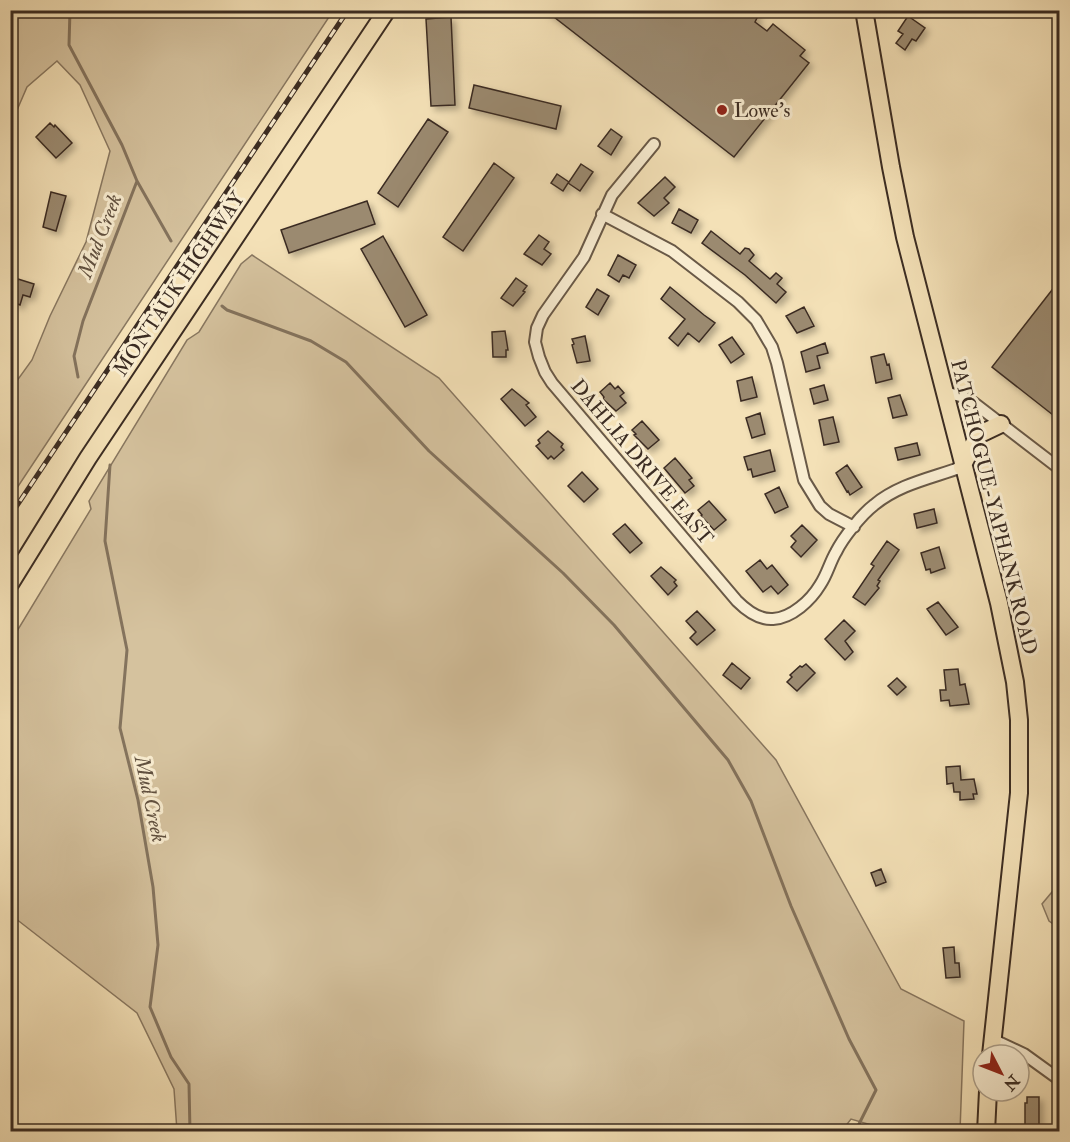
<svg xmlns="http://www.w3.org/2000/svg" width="1070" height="1142" font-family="'IM FELL Double Pica',serif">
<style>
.green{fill:#d5c29e;stroke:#887760;stroke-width:1.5}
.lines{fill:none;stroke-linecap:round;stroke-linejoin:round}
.stream{stroke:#84735d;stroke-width:3}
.building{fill:#9b8a6f;stroke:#3b2c22;stroke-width:1.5;filter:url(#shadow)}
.minor-casing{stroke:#695947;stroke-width:14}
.primary-casing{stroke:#3b2c22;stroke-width:20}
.minor{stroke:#f8ecd0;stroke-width:10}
.primary{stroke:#f4e1b7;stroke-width:16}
.rail-casing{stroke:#3b2c22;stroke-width:5}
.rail{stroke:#f8ecd0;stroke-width:3;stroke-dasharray:9;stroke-linecap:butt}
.poi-dot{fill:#8f2418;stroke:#f8ecd0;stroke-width:2}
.labels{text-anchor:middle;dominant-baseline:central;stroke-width:6;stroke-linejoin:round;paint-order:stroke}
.poi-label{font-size:20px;fill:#3b2c22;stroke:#f8ecd0;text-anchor:start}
.street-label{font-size:20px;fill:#3b2c22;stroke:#f8ecd0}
.water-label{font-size:21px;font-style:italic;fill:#60503f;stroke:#f8ecd0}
</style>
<defs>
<filter id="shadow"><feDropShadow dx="4" dy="4" stdDeviation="3" flood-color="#0004"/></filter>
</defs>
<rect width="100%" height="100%" fill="#f4e1b7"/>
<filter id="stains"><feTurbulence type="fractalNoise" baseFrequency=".00333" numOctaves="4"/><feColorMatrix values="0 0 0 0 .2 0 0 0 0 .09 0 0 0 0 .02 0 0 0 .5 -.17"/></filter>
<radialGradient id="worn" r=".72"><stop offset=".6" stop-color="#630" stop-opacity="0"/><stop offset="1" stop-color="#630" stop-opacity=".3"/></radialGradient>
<path class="green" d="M11,10L333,11L11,497V441L15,427L11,413V389L32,360L50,316L86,242L110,151L80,85L57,61L27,87L11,124Z
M252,255L439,378L776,760L901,989L964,1021L960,1131H883L882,1128L851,1119L841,1132L177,1131L174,1089L137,1013L11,915V641L91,509L89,501L187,340L199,332L241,264Z
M1052,892L1059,900V928L1049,921L1042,904Z"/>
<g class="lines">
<path class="stream" d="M70,10L69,45L122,145L137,181L83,321L74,356L78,377
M137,181L171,241
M222,306L227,310L311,341L346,362L429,451L563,573L614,625L728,760L751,801L791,906L849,1039L876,1090L855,1132
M110,465L105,541L127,650L120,728L138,800L153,887L158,945L150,1007L171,1057L189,1084L190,1132"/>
</g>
<path class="building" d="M545,10H750L758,16L755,22L767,31L773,24L805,50L800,56L809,63L734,157Z
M908,16L925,28L916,41L912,39L905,50L896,43L903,34L898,31Z
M451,17L455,105L431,106L426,19Z
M474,85L561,106L556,129L469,108Z
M428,119L448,132L398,207L378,193Z
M50,123L54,127L55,125L72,143L56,158L36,137Z
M611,129L622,137L611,155L598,146Z
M494,163L514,178L463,251L443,237Z
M581,164L593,172L580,191L568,183L563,191L551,183L557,174L569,182Z
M665,177L675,187L664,198L669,203L654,216L638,203Z
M51,192L66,196L56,231L43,227Z
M367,201L375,224L289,253L281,230Z
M679,209L698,220L691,233L672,223Z
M711,231L740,254L745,248L749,249L754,255L749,261L770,279L776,273L782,278L777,284L786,292L776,303L745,275L702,243Z
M539,235L549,242L544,249L551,254L542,265L524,254Z
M383,236L427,315L405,327L361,249Z
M618,255L636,265L629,278L623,275L619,282L608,275Z
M516,278L527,286L523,291L525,292L513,306L501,298Z
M18,279L34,284L30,297L23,295L20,305L10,301V280L17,282Z
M1059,281V406L1053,415L992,367Z
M670,287L704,315L715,323L699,342L688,333L678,346L669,338L685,319L661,299Z
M597,289L609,296L598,315L586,307Z
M804,307L814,326L797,333L786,316Z
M505,331L508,350H506V357H493L492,332Z
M585,336L590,361L577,363L572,345L574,344L572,339Z
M732,337L744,354L731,363L719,345Z
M825,343L828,353L817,356L820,368L806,372L801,352Z
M884,354L887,365L889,364L892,379L876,383L871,357Z
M752,377L757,397L741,401L737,381Z
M610,383L615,389L618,386L624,393L620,396L626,403L616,411L603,399L604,397L600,392Z
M824,385L828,400L814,404L810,389Z
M512,389L529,403L526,405L536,417L525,426L501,399Z
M900,395L907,415L893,418L888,398Z
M760,413L765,434L752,438L746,418Z
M833,417L839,442L824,445L819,420Z
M642,421L659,440L648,449L634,435L636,434L632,430Z
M548,431L563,444L561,447L564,450L554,459L551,456L548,459L536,446L540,443L538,440Z
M917,443L920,455L898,460L895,448Z
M770,450L775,471L753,477L751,469L748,470L744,457Z
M675,458L692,478L689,480L694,486L685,493L664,468Z
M847,465L862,487L850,495L848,491L847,492L836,473Z
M582,472L598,489L584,502L568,486Z
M779,487L788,507L775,513L765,494Z
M709,501L726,520L714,530L701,516L702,515L698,510Z
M934,509L937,523L917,528L914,514Z
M625,524L642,543L630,553L613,534Z
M802,525L817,540L801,557L791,547L796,541L791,536Z
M887,541L899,550L878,580L880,581L877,586L879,588L865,605L853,597L874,566L871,564Z
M939,547L945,568L931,573L930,569L926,570L921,553Z
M760,560L767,569L772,565L788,585L778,594L771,586L763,592L746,571Z
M661,567L676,580L674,582L677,586L668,595L651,576Z
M938,602L958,627L946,635L927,609Z
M697,611L715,630L697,645L690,638L696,632L686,621Z
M844,620L855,631L845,641L853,652L845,660L825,639Z
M732,663L750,678L741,689L723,675Z
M806,664L815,673L797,691L787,682L792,677L790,675L800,666L802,667Z
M958,669L960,685L965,684L969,704L950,706L949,700L941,701L940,690H946L944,670Z
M897,678L906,687L897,695L888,686Z
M960,766L961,780L974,779L977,794H973L974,799L960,800V792H954L953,783L947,784L946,767Z
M881,869L886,882L876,886L871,873Z
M954,947L955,963H959L960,977L946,978L943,948Z
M1027,1097H1039V1127H1025V1103H1027Z"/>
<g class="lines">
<g class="minor-casing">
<path id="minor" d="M654,144L612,195L584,257L543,315L537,328L535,342L539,357L545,372L552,383L737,601C746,610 759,620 773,619C792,618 811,600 820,585C827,575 830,562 836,552C843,538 861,515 874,505C899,484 932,478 962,467
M602,214L672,251L738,302L756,320L772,347L777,363L804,480L820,506L829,514L854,527
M944,392L964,397L974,403L1060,469
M992,1039L1024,1054L1060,1080"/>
</g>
<g class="primary-casing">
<path id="primary" d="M864,10L891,167L905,237L999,603L1015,682L1019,720V793L991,1055
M962,467L978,435L1001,424
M10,584L88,458L387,10
M986,1132L988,1091"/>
</g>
<use href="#minor" class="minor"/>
<use href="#primary" class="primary"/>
<g class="rail-casing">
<path id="rail" d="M10,516L348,10"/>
</g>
<use href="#rail" class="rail"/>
</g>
<circle class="poi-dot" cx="722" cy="110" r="6"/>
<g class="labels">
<g class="poi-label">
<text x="734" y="110">Lowe's</text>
</g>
<g class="street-label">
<text transform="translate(179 284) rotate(-56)">MONTAUK HIGHWAY</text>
<text transform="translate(642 462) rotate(50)">DAHLIA DRIVE EAST</text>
<text transform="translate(994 507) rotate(76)">PATCHOGUE-YAPHANK ROAD</text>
</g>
<g class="water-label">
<text transform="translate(100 236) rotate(-69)">Mud Creek</text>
<text transform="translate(150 799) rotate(78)">Mud Creek</text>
</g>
</g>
<rect width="1070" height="1142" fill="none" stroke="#f4e1b7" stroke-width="36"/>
<rect x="12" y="12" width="1046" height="1118" fill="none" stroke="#3b2c22" stroke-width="3"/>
<rect x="18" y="18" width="1034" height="1106" fill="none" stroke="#3b2c22" stroke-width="1.5"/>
<g transform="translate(1001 1073) rotate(132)"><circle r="28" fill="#f8ecd0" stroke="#ac9f8a" stroke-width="1.5"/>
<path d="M0-4.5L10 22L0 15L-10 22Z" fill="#8f2418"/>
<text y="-9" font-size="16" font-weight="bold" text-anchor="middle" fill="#3b2c22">N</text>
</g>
<rect width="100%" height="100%" filter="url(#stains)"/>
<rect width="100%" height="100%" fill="url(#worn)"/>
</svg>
